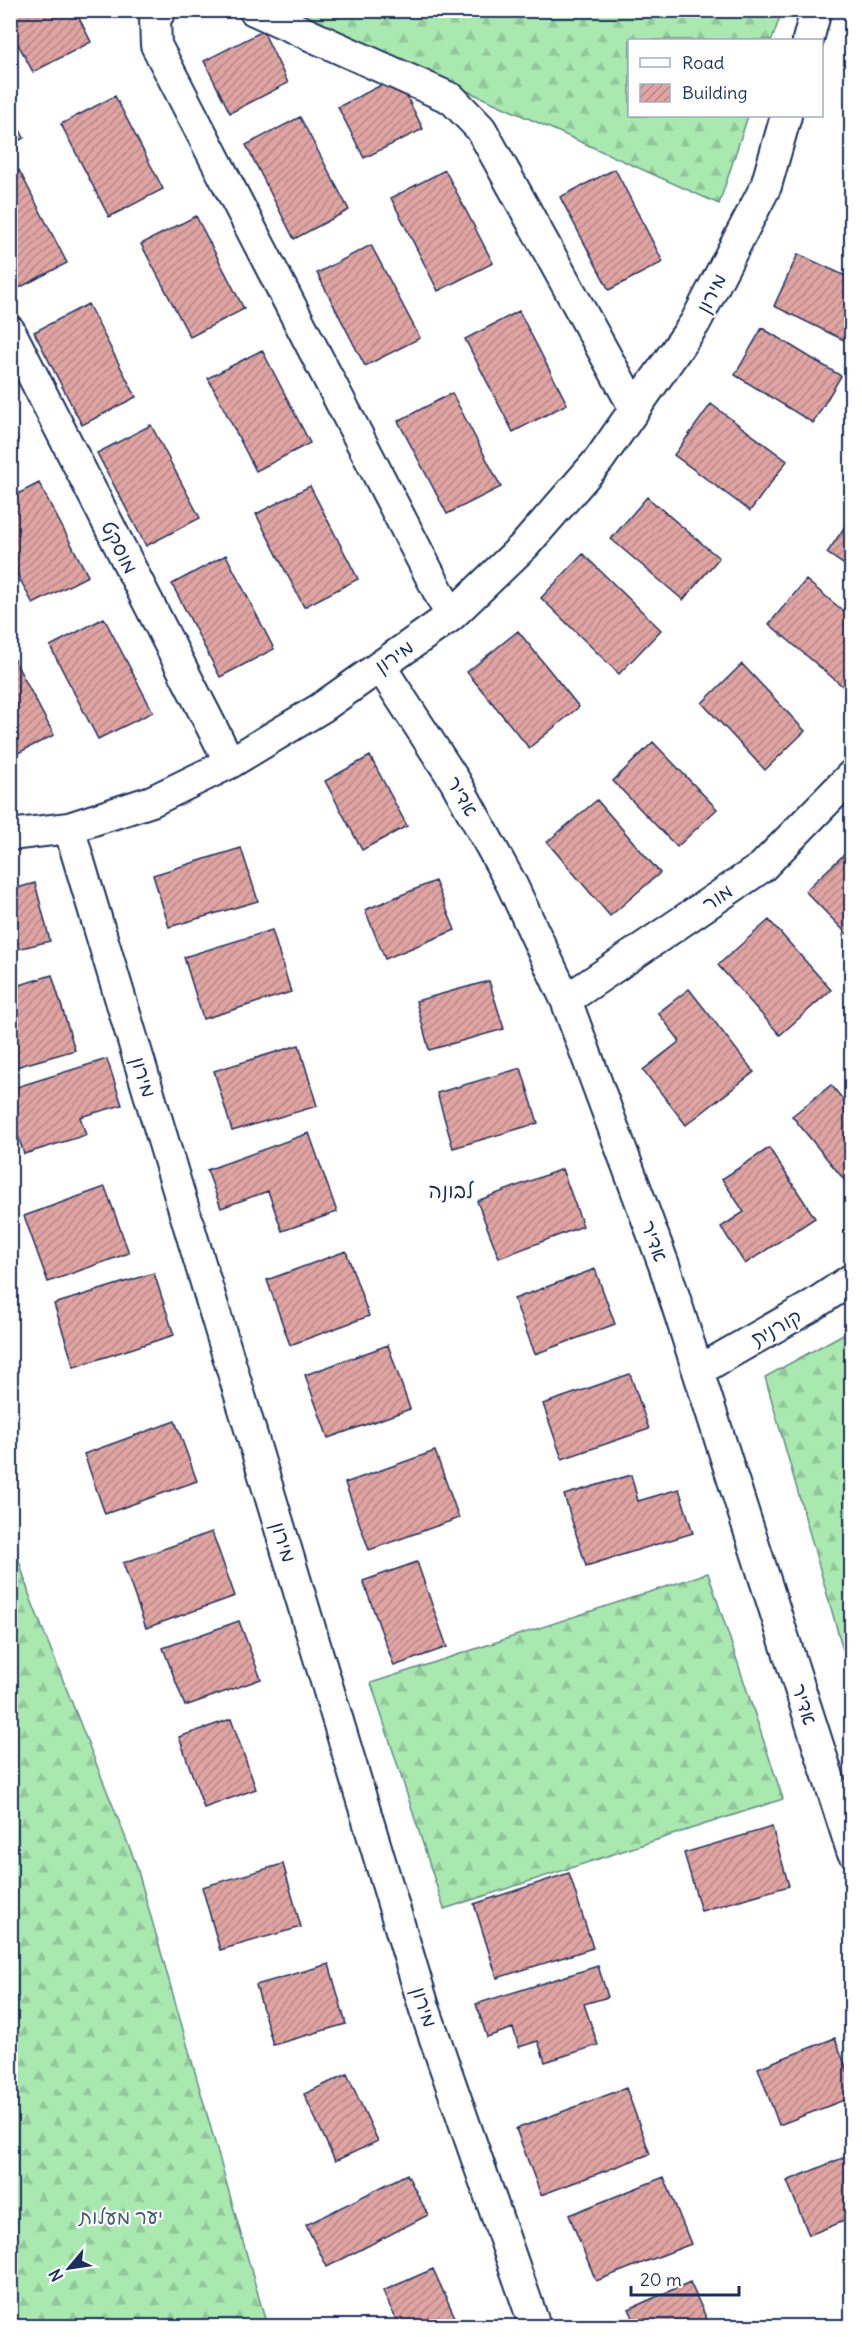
<svg xmlns="http://www.w3.org/2000/svg" width="862" height="2337" font-family="Delius,'Playpen Sans Hebrew',sans-serif">
<style>
.forest{fill:url(#forest-firs);stroke:#628c86;stroke-width:1.5}
.building{fill:url(#building-hatch);stroke:#1b2f5e;stroke-width:1.5}
.lines{fill:none;stroke-linecap:round;stroke-linejoin:round}
.minor-casing{stroke:#1b2f5e;stroke-width:34}
.minor{stroke:#fff;stroke-width:30}
.labels{text-anchor:middle;dominant-baseline:central;stroke-width:4.5;stroke-linejoin:round;paint-order:stroke}
.street-label{font-size:20px;fill:#1b2f5e;stroke:#fff}
.park-label{font-size:20px;fill:#3e5d72;stroke:#fff}
.neighbourhood-label{font-size:21px;fill:#1b2f5e;stroke:#fff}
</style>
<defs>
<pattern id="forest-firs" width="22" height="20" patternUnits="userSpaceOnUse" patternTransform="scale(1.5)"><rect width="22" height="20" fill="#a9e8af"/><path d="M5 1l3.5 6h-7zM16 11l3.5 6h-7z" fill="#91c799"/></pattern>
<pattern id="building-hatch" width="6" height="6" patternUnits="userSpaceOnUse" patternTransform="scale(1.5)"><rect width="6" height="6" fill="#e0a5a2"/><path d="M-1 1l2-2M0 6l6-6M5 7l2-2" fill="none" stroke="#b58787"/></pattern>
</defs>
<rect width="100%" height="100%" fill="#fff"/>
<filter id="ink" filterUnits="userSpaceOnUse"><feTurbulence type="fractalNoise" baseFrequency=".0167" numOctaves="2"/><feDisplacementMap in="SourceGraphic" scale="12" xChannelSelector="R" yChannelSelector="G"/><feConvolveMatrix kernelMatrix="1 2 1 2 8 2 1 2 1" color-interpolation-filters="sRGB"/></filter>
<g filter="url(#ink)">
<path class="forest" d="M289,11H782L772,40H630V116H748L719,204Z
M847,1332L852,1336L851,1678L765,1377Z
M11,1533L30,1597L136,1864L267,2326H11Z
M708,1573L783,1799L444,1909L371,1683Z"/>
<path class="building" d="M26,10H75L91,42L33,72L10,29V18Z
M263,31L288,83L230,113L204,61Z
M397,77L423,129L364,158L338,107Z
M115,96L163,189L109,217L61,124Z
M10,111L24,138L10,145Z
M300,117L349,210L294,239L246,145Z
M615,169L663,262L609,290L560,197Z
M19,170L67,263L13,291L10,287V174Z
M445,170L493,263L438,291L391,198Z
M196,216L244,309L190,337L141,244Z
M371,245L420,338L365,366L317,273Z
M798,254L852,279V344L774,306Z
M88,304L136,397L82,425L34,332Z
M519,311L567,404L513,432L465,339Z
M762,328L841,376L813,423L735,375Z
M262,350L310,443L256,471L208,378Z
M452,393L501,487L447,514L398,421Z
M711,404L787,461L750,511L674,455Z
M151,425L200,518L146,546L97,453Z
M10,427L19,443L10,448Z
M39,483L88,576L33,604L10,560V498Z
M310,486L358,579L304,607L256,514Z
M647,497L719,558L683,600L611,539Z
M852,516V570L827,553Z
M583,554L661,630L619,674L541,598Z
M226,555L274,649L220,677L172,584Z
M806,580L852,618V683L846,689L769,624Z
M104,618L153,712L98,739L50,646Z
M518,631L579,707L529,748L467,672Z
M10,652L54,735L10,757Z
M742,664L805,731L765,770L702,703Z
M653,742L717,809L677,847L613,781Z
M370,756L407,826L362,850L325,781Z
M597,800L660,873L610,916L547,842Z
M241,848L258,901L169,927L153,875Z
M849,850L852,852V939L805,891Z
M435,881L455,930L385,959L365,910Z
M35,883L50,941L10,951V890Z
M769,920L831,990L780,1035L718,965Z
M272,930L291,992L203,1019L184,957Z
M52,975L75,1050L16,1067L10,1048V988Z
M489,981L504,1029L429,1050L416,1001Z
M689,989L754,1072L686,1125L643,1070L680,1041L658,1013Z
M299,1045L317,1106L232,1131L214,1071Z
M107,1059L122,1105L80,1117L86,1135L24,1154L10,1111V1089Z
M521,1068L538,1123L453,1148L437,1093Z
M831,1085L852,1110L850,1187L792,1116Z
M309,1133L337,1212L282,1231L268,1191L221,1208L207,1170Z
M769,1148L815,1218L745,1264L721,1227L744,1212L722,1179Z
M562,1169L583,1226L499,1258L477,1201Z
M105,1187L129,1253L48,1282L24,1216Z
M346,1251L369,1316L290,1345L267,1280Z
M595,1269L615,1324L535,1354L514,1299Z
M154,1273L174,1335L74,1367L54,1304Z
M388,1345L410,1409L328,1438L305,1375Z
M630,1374L649,1429L562,1459L543,1404Z
M175,1421L197,1481L105,1514L84,1454Z
M435,1451L459,1518L369,1550L345,1483Z
M631,1475L638,1501L679,1489L693,1533L586,1566L564,1495Z
M212,1532L235,1596L146,1628L123,1563Z
M417,1562L447,1647L394,1666L363,1581Z
M239,1621L261,1679L185,1706L163,1648Z
M231,1719L256,1789L204,1808L179,1737Z
M772,1827L789,1886L701,1911L684,1853Z
M283,1864L301,1927L220,1950L202,1887Z
M569,1873L593,1948L497,1978L474,1904Z
M329,1964L346,2024L273,2045L256,1985Z
M598,1966L608,1997L584,2004L598,2045L545,2062L538,2041L519,2047L513,2028L487,2037L476,2004Z
M835,2038L852,2083V2097L779,2125L758,2068Z
M347,2074L378,2141L335,2161L304,2094Z
M626,2088L650,2154L541,2195L516,2129Z
M852,2154V2218L809,2235L787,2181Z
M407,2174L428,2215L327,2267L306,2225Z
M664,2177L691,2244L596,2281L569,2215Z
M433,2269L459,2326H399L383,2291Z
M690,2282L710,2326H637L629,2309Z"/>
<g class="lines">
<g class="minor-casing">
<path id="minor" d="M161,10L155,19L156,45L451,616
M254,10L452,99L481,129L635,409
M808,40L816,10
M10,331L230,763
M380,666L455,781L511,883L566,1000L664,1265L852,1851
M69,828L425,2010L535,2326
M10,835L69,828L152,801L230,763L321,708L451,616L525,545L599,460L695,323L766,186L786,116
M566,1000L762,867L852,775
M698,1371L810,1307L852,1279"/>
</g>
<use href="#minor" class="minor"/>
</g>
</g>
<g class="labels">
<g class="street-label">
<text transform="translate(711 293) rotate(-63)">מירון</text>
<text transform="translate(120 547) rotate(63)">מוסקט</text>
<text transform="translate(394 656) rotate(-35)">מירון</text>
<text transform="translate(463 796) rotate(60)">אדיר</text>
<text transform="translate(717 897) rotate(-34)">מור</text>
<text transform="translate(144 1077) rotate(73)">מירון</text>
<text transform="translate(655 1241) rotate(70)">אדיר</text>
<text transform="translate(776 1327) rotate(-29)">קורנית</text>
<text transform="translate(284 1542) rotate(73)">מירון</text>
<text transform="translate(805 1704) rotate(72)">אדיר</text>
<text transform="translate(425 2007) rotate(72)">מירון</text>
</g>
<g class="park-label">
<text x="121" y="2216">יער מעלות</text>
</g>
<g class="neighbourhood-label">
<text x="451" y="1190">לבונה</text>
</g>
</g>
<rect width="862" height="2337" fill="none" stroke="#fff" stroke-width="36"/>
<rect x="18" y="18" width="826" height="2301" fill="none" stroke="#1b2f5e" stroke-width="2" filter="url(#ink)"/>
<rect x="628" y="39" width="195" height="78" fill="#ffffff" stroke="#a4acbf" stroke-width="1.5"/>
<rect x="640" y="58" width="30" height="9" fill="#ffffff" stroke="#a4acbf" stroke-width="1.5"/>
<text x="682" y="69" font-size="18" fill="#1b2f5e">Road</text>
<rect x="640" y="84" width="30" height="18" fill="url(#building-hatch)" stroke="#a4acbf" stroke-width="1.5"/>
<text x="682" y="99" font-size="18" fill="#1b2f5e">Building</text>
<g transform="translate(69 2268) rotate(241)" stroke="#ffffff" stroke-width="4.5" paint-order="stroke">
<path d="M0-4.5L10 22L0 15L-10 22Z" fill="#1b2f5e"/>
<text y="-9" font-size="16" font-weight="bold" text-anchor="middle" fill="#1b2f5e">N</text>
</g>
<path d="M631 2286v9h108v-9" fill="none" stroke="#1b2f5e" stroke-width="3"/>
<text x="640" y="2286" font-size="18" fill="#1b2f5e" stroke="#ffffff" stroke-width="4.5" paint-order="stroke">20 m</text>
</svg>
